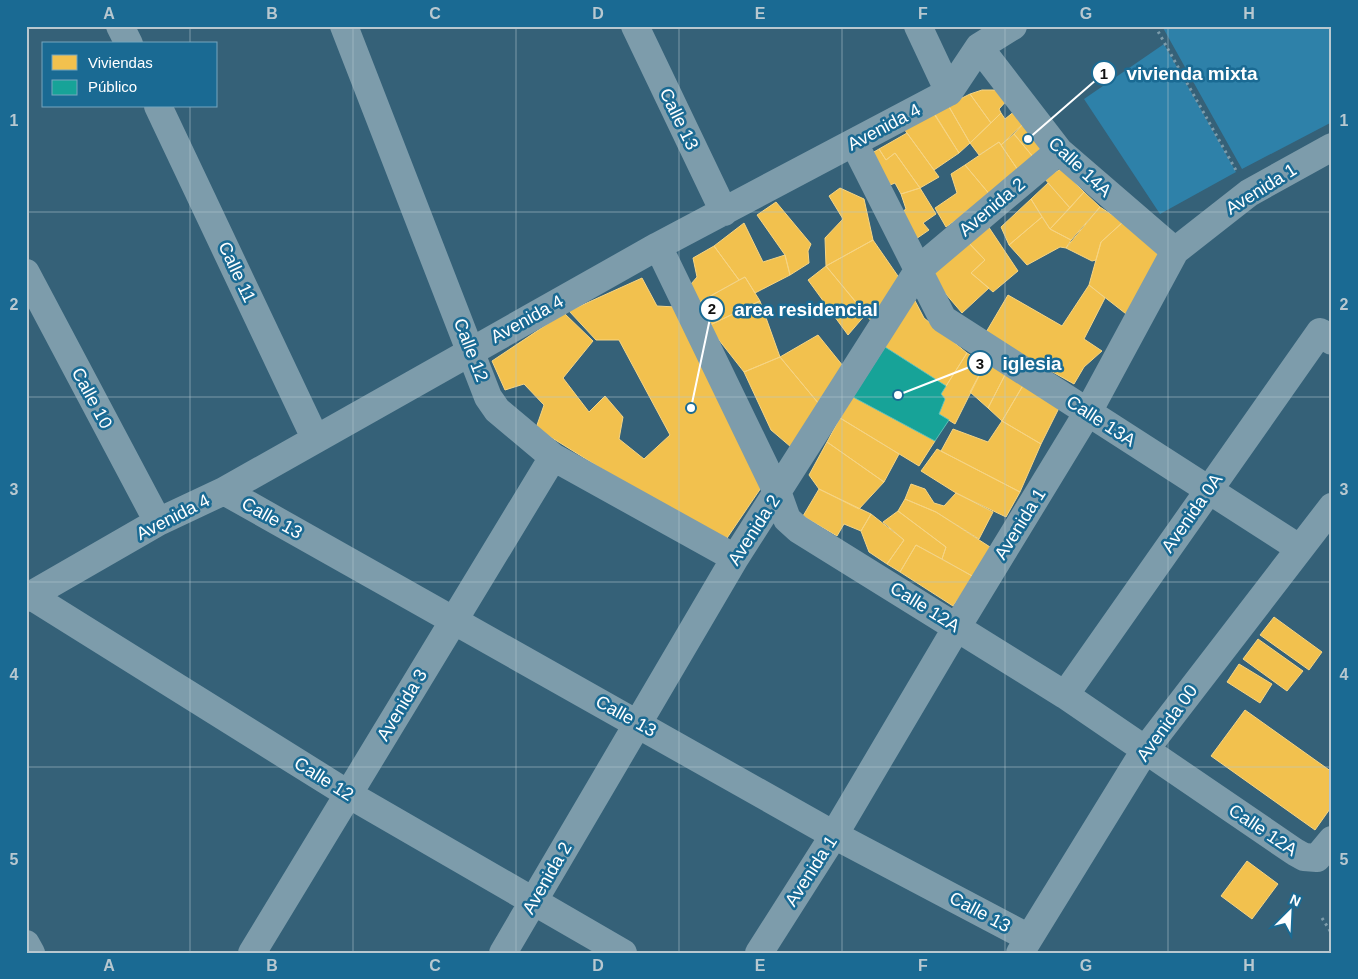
<svg xmlns="http://www.w3.org/2000/svg" width="1358" height="979" font-family="Arial,sans-serif">
<style>
.green{fill:#2e81a9}
.homes{fill:#f2c14e;stroke:#f6d483}
.public{fill:#17a398;stroke:#5dbfb7}
.lines{fill:none;stroke-linecap:round;stroke-linejoin:round}
.path{stroke:#7d9cab;stroke-width:3;stroke-dasharray:2.5 4;stroke-linecap:butt}
.street{stroke:#7d9cab;stroke-width:28}
.grid{fill:none;stroke:#b8c8d0;stroke-width:1;stroke-opacity:0.55}
.labels{text-anchor:middle;dominant-baseline:central;stroke-width:5;stroke-linejoin:round;paint-order:stroke}
.street-label{font-size:18px;fill:#fff;stroke:#1a6a93}
.leader{fill:none;stroke:#fff;stroke-width:2}
.callout-dot{fill:#fff;stroke:#1a6a93;stroke-width:2}
.mark-label{font-size:15px;text-anchor:middle;font-weight:bold;fill:#111}
.callout-label{font-size:19px;text-anchor:middle;font-weight:bold;fill:#fff;stroke:#1a6a93;stroke-width:5;stroke-linejoin:round;paint-order:stroke}
.neatline{fill:none;stroke:#b8c8d0;stroke-width:2}
.grid-label{font-size:16px;text-anchor:middle;font-weight:bold;fill:#b8c8d0}
</style>
<rect width="100%" height="100%" fill="#356178"/>
<path class="green" d="M1162,26H1332V122L1242,169Z
M1164,44L1236,172L1160,214L1084,99Z"/>
<path class="homes" d="M982,90H1003L1009,98L999,109L1001,113L991,123L970,94Z
M970,94L991,123L970,143L948,105Z
M948,105L970,143L959,153L934,114Z
M931,108L959,153L934,170L904,129Z
M1016,110L1025,122L1001,145L999,142L979,155L970,143L1001,113L1005,119Z
M1025,122L1044,150L1034,158L1014,134Z
M907,133L939,177L920,188L895,153L886,160L879,149Z
M1014,134L1034,158L1020,173L1001,145Z
M999,142L1020,173L991,196L965,165Z
M879,149L886,160L895,153L920,188L901,194L895,183L885,187L867,156Z
M965,165L991,196L946,227L935,208L957,193L951,174Z
M1061,169L1084,192L1070,208L1044,178Z
M1048,183L1070,208L1050,229L1031,199Z
M840,188L864,199L873,240L826,266L825,238L843,219L829,196Z
M920,188L936,214L923,223L929,230L913,241L895,217L906,209L901,194Z
M1084,192L1100,207L1071,240L1050,229Z
M1031,199L1042,217L1009,245L1001,227Z
M776,202L811,244L808,251L809,263L790,275L785,255L757,215Z
M1100,207L1123,222L1101,242L1096,260L1092,261L1066,248Z
M1042,217L1050,229L1071,240L1066,248L1060,247L1027,265L1009,245Z
M1123,222L1164,260L1130,317L1089,285L1101,242Z
M744,223L763,262L785,255L790,275L755,293L745,277L739,280L714,246Z
M986,223L1018,271L993,292L971,273L985,260L967,241Z
M873,240L900,279L872,322L826,266Z
M967,241L985,260L971,273L989,288L962,313L928,273Z
M714,246L739,280L696,304L691,284L697,277L693,258Z
M826,266L866,314L848,335L808,280Z
M745,277L760,301L708,326L696,304Z
M642,278L657,306L676,307L765,482L723,544L536,428L544,405L524,384L505,390L492,361L564,313L593,341L563,378L589,412L605,396L623,417L619,439L644,459L670,435L619,340H596L569,311Z
M1089,285L1105,298L1084,339L1102,351L1084,367L1074,384L985,334L1008,295L1062,326Z
M912,295L924,318L967,353L946,386L885,347Z
M760,301L780,357L744,372L708,326Z
M818,335L843,366L819,404L780,357Z
M967,353L985,364L955,424L939,414L945,399L941,394Z
M780,357L819,404L791,447L771,430L744,372Z
M985,364L1006,373L988,408L970,392Z
M1006,373L1025,382L1002,421L988,408Z
M1025,382L1061,404L1041,444L1002,421Z
M853,397L935,441L919,466L840,418Z
M840,418L899,454L884,482L827,442Z
M1002,421L1041,444L1020,492L941,451L953,429L988,442Z
M827,442L884,482L859,509L819,489L809,475Z
M937,449L1020,492L1006,517L956,493L921,471Z
M911,484L925,489L934,503L944,506L956,493L993,512L979,539L936,512L905,499Z
M819,489L871,514L861,531L844,524L837,536L803,516Z
M905,499L936,512L990,547L974,577L942,559L946,547L898,511Z
M898,511L946,547L942,559L916,545L900,572L887,564L904,540L883,522Z
M871,514L904,540L887,564L869,552L861,531Z
M916,545L974,577L953,606L900,572Z
M1274,617L1322,652L1309,670L1260,635Z
M1258,639L1303,671L1287,691L1243,659Z
M1239,664L1272,684L1260,703L1227,682Z
M1245,710L1332,772V806L1315,830L1211,756Z
M1247,861L1278,884L1252,919L1221,896Z"/>
<path class="public" d="M885,347L946,386L941,394L945,399L939,414L949,420L935,441L853,397Z"/>
<g class="lines">
<path class="path" d="M1155,26L1237,172
M1322,918L1332,934"/>
<path class="street" d="M120,26L129,44
M344,26L488,397L497,410L553,457L735,558
M635,26L724,212
M918,26L949,92
M979,47L1059,151L1175,251
M158,106L315,438
M854,143L943,319L1299,548
M658,246L778,494L787,519L798,529L1065,695L1295,852L1304,857L1317,858L1332,840
M26,273L158,522
M224,491L834,835L1029,938
M31,596L348,794L623,953
M26,598L158,522L224,491L658,246L949,92L979,47L1013,26
M1065,695L1320,332L1332,341
M26,944L31,953
M252,953L553,457
M503,953L735,558L919,269L1059,151
M759,953L834,835L957,627L1088,412L1175,251L1249,193L1332,147
M1020,953L1145,750L1332,507"/>
</g>
<path class="grid" d="M190,26V44M353,26V953M516,26V953M679,26V953M842,26V953M1005,26V953M1168,26V953M190,106V953M26,212H1332M26,397H1332M26,582H1332M26,767H1332"/>
<g class="labels">
<g class="street-label">
<text transform="translate(679 119) rotate(64)">Calle 13</text>
<text transform="translate(884 127) rotate(-28)">Avenida 4</text>
<text transform="translate(1080 167) rotate(43)">Calle 14A</text>
<text transform="translate(1261 189) rotate(-32)">Avenida 1</text>
<text transform="translate(992 207) rotate(-40)">Avenida 2</text>
<text transform="translate(237 272) rotate(65)">Calle 11</text>
<text transform="translate(527 319) rotate(-29)">Avenida 4</text>
<text transform="translate(471 350) rotate(69)">Calle 12</text>
<text transform="translate(92 398) rotate(62)">Calle 10</text>
<text transform="translate(1101 421) rotate(33)">Calle 13A</text>
<text transform="translate(1192 513) rotate(-55)">Avenida 0A</text>
<text transform="translate(173 517) rotate(-27)">Avenida 4</text>
<text transform="translate(272 518) rotate(29)">Calle 13</text>
<text transform="translate(1020 524) rotate(-58)">Avenida 1</text>
<text transform="translate(754 530) rotate(-57)">Avenida 2</text>
<text transform="translate(925 607) rotate(32)">Calle 12A</text>
<text transform="translate(402 705) rotate(-59)">Avenida 3</text>
<text transform="translate(626 716) rotate(29)">Calle 13</text>
<text transform="translate(1167 723) rotate(-54)">Avenida 00</text>
<text transform="translate(324 779) rotate(32)">Calle 12</text>
<text transform="translate(1263 830) rotate(34)">Calle 12A</text>
<text transform="translate(811 871) rotate(-57)">Avenida 1</text>
<text transform="translate(547 878) rotate(-60)">Avenida 2</text>
<text transform="translate(980 912) rotate(28)">Calle 13</text>
</g>
</g>
<path class="leader" d="M1028 139L1104 73M691 408L712 309M898 395L980 363"/>
<g class="callout-dot">
<circle cx="1028" cy="139" r="5"/>
<circle cx="691" cy="408" r="5"/>
<circle cx="898" cy="395" r="5"/>
<circle cx="1104" cy="73" r="12"/>
<circle cx="712" cy="309" r="12"/>
<circle cx="980" cy="363" r="12"/>
</g>
<g class="mark-label">
<text x="1104" y="79">1</text>
<text x="712" y="314">2</text>
<text x="980" y="369">3</text>
</g>
<g class="callout-label">
<text x="1192" y="80">vivienda mixta</text>
<text x="806" y="316">area residencial</text>
<text x="1032" y="370">iglesia</text>
</g>
<rect width="1358" height="979" fill="none" stroke="#1a6a93" stroke-width="55"/>
<rect x="42" y="42" width="175" height="65" fill="#1a6a93" stroke="#76a6be"/>
<rect x="52" y="55" width="25" height="15" fill="#f2c14e" stroke="#76a6be"/>
<text x="88" y="68" font-size="15" fill="#ffffff">Viviendas</text>
<rect x="52" y="80" width="25" height="15" fill="#17a398" stroke="#76a6be"/>
<text x="88" y="92" font-size="15" fill="#ffffff">Público</text>
<g transform="translate(1290 912) rotate(24)" stroke="#1a6a93" stroke-width="4" paint-order="stroke">
<path d="M0-4L9 19L0 12L-9 19Z" fill="#ffffff"/>
<text y="-8" font-size="14" font-weight="bold" text-anchor="middle" fill="#ffffff">N</text>
</g>
<rect x="28" y="28" width="1302" height="924" class="neatline"/>
<g class="grid-label">
<text x="109" y="19">A</text>
<text x="272" y="19">B</text>
<text x="435" y="19">C</text>
<text x="598" y="19">D</text>
<text x="760" y="19">E</text>
<text x="923" y="19">F</text>
<text x="1086" y="19">G</text>
<text x="1249" y="19">H</text>
<text x="14" y="126">1</text>
<text x="1344" y="126">1</text>
<text x="14" y="310">2</text>
<text x="1344" y="310">2</text>
<text x="14" y="495">3</text>
<text x="1344" y="495">3</text>
<text x="14" y="680">4</text>
<text x="1344" y="680">4</text>
<text x="14" y="865">5</text>
<text x="1344" y="865">5</text>
<text x="109" y="971">A</text>
<text x="272" y="971">B</text>
<text x="435" y="971">C</text>
<text x="598" y="971">D</text>
<text x="760" y="971">E</text>
<text x="923" y="971">F</text>
<text x="1086" y="971">G</text>
<text x="1249" y="971">H</text>
</g>
</svg>
